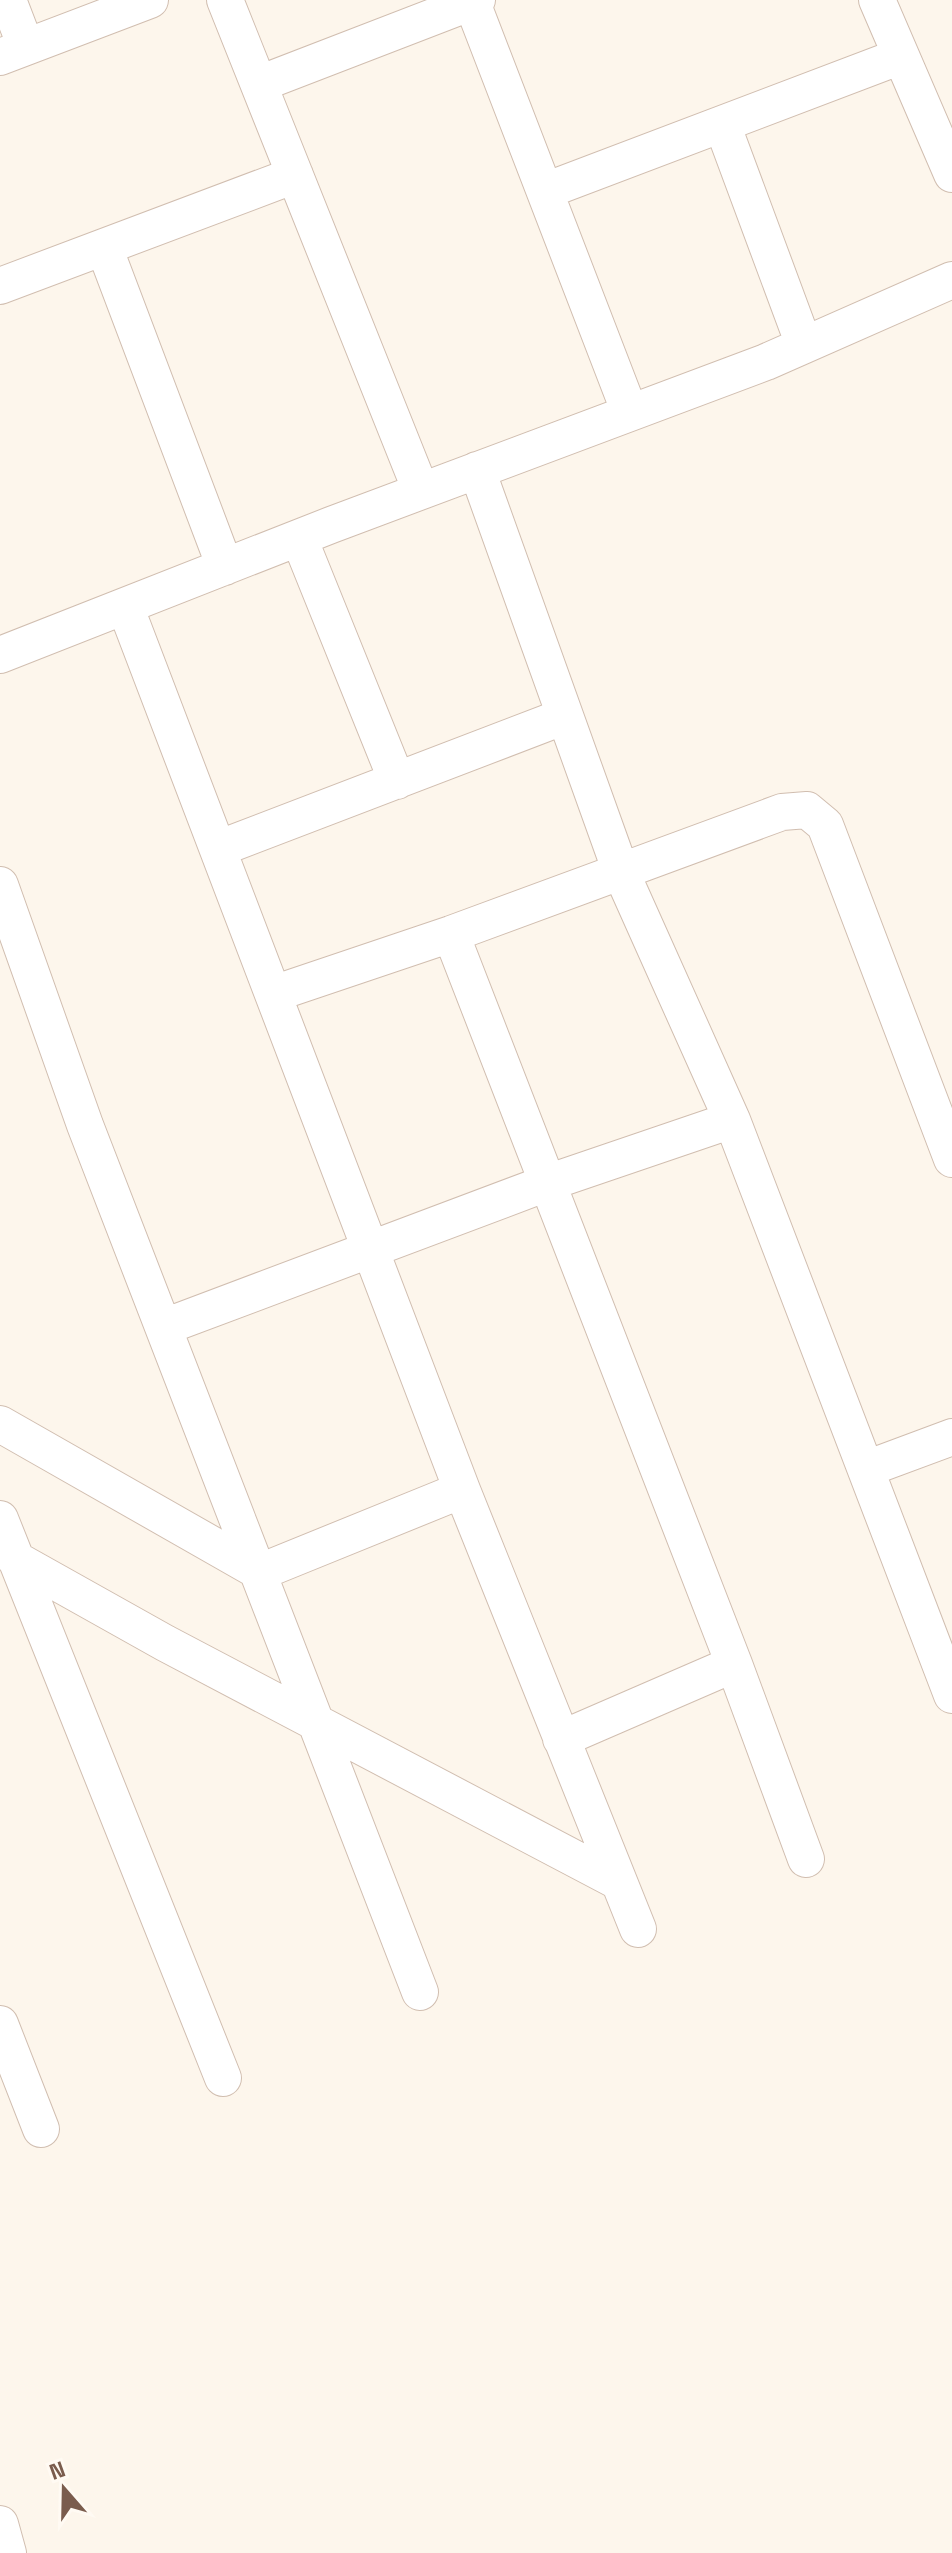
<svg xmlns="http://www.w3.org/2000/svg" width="952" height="2553" font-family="'Space Grotesk',sans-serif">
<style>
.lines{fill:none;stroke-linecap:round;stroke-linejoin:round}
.minor-casing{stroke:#d1beb0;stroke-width:38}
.minor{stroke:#fff;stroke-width:36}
</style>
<rect width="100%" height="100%" fill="#fdf6ec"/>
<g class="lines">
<g class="minor-casing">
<path id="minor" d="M8,0L26,47
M225,0L421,491
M471,0L630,413
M877,0L952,174
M0,57L150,0
M259,84L477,0
M722,124L804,345
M545,191L901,56
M104,247L225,567
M0,286L295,175
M477,470L621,872L732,1120L952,1695
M299,538L397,781
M125,606L462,1490
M0,655L331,525L766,362L952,280
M220,848L565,716
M0,885L85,1125L420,1992
M451,934L734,1664
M273,994L451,934L782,812L807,810L825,825L952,1159
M164,1327L547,1183L732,1120
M0,1424L260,1572L462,1490L638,1929
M866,1469L952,1437
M0,1519L223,2078
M15,1559L165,1643L619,1882
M561,1739L734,1664L806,1859
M0,2024L41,2129
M0,2524L8,2553"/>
</g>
<use href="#minor" class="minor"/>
</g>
<g transform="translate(64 2489) rotate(340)" stroke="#fffaf3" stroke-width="6" paint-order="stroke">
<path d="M0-6L14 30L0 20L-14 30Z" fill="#7a5c4d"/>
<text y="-12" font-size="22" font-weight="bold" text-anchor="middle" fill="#7a5c4d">N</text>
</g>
</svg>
